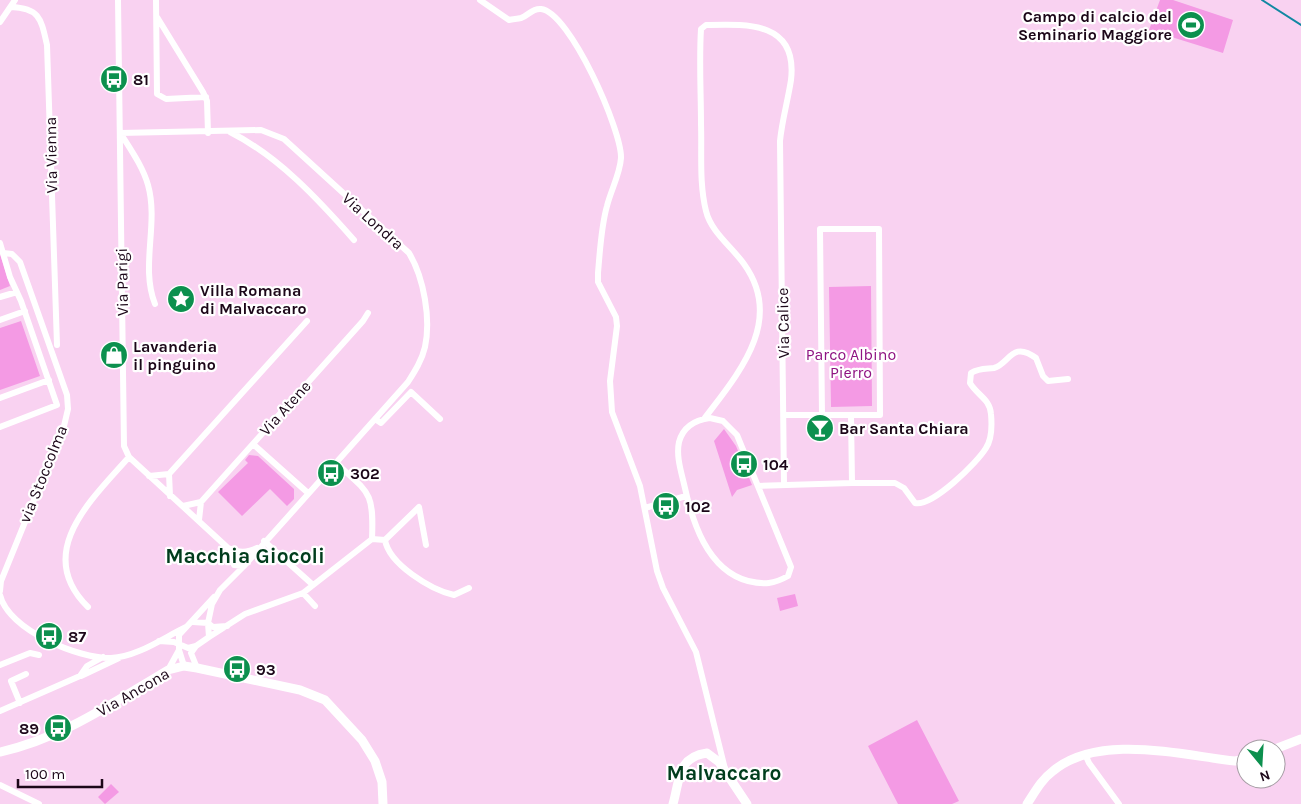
<svg xmlns="http://www.w3.org/2000/svg" width="1301" height="804" font-family="Karla,sans-serif">
<style>
.green{fill:#f49ae4}
.lines{fill:none;stroke-linecap:round;stroke-linejoin:round}
.stream{stroke:#1188a2;stroke-width:2}
.street{stroke:#fff;stroke-width:6}
.secondary{stroke:#fff;stroke-width:9}
.labels{text-anchor:middle;dominant-baseline:central;stroke-width:4.5;stroke-linejoin:round;paint-order:stroke}
.poi-label{font-size:16px;font-weight:bold;fill:#1c0719;stroke:#fff;text-anchor:start}
.street-label{font-size:16px;fill:#1c0719;stroke:#fff}
.park-label{font-size:16px;fill:#8f1382;stroke:#fff}
.district-label{font-size:21px;font-weight:bold;fill:#013d1d;stroke:#fff}
</style>
<rect width="100%" height="100%" fill="#f9d2f1"/>
<path class="green" d="M1160,0H1173L1233,20L1223,53L1149,30Z
M0,254L10,286L0,290Z
M871,286L872,406L831,407L829,287Z
M21,321L40,376L0,390V328Z
M724,429L736,446L752,485L737,490L732,497L714,441Z
M249,455L258,456L294,489V499L287,506L270,489L242,516L218,492L248,463L245,460Z
M795,594L798,606L780,611L777,598Z
M917,720L959,801L952,804H898L868,746Z
M111,784L119,792L105,804L98,797Z"/>
<g class="lines">
<path class="stream" d="M1262,0L1301,25"/>
<path class="street" d="M118,0L124,446L129,457L228,548C239,553 247,553 257,548
M156,0L157,94L166,99L206,97
M480,0L509,20C513,19 517,19 521,18C528,16 532,8 541,9C570,12 622,131 621,158C620,174 611,190 607,206C601,227 600,251 598,273V282L616,317L617,326L610,381L612,412L640,486L657,571L663,588L696,652L725,769
M11,7C40,8 41,19 47,45L57,345
M157,17L203,92L207,101L208,133
M0,22L15,0
M230,132C278,156 318,199 354,240
M120,133L261,130L284,139L409,253C424,278 431,319 425,347C422,360 415,371 408,382L244,566L220,590L212,604L208,623L209,637L196,646L188,648L174,642L159,641
M121,134C131,150 143,167 148,185C159,224 140,266 155,304
M820,229H879L880,415H822Z
M0,243L10,277L21,301L57,405L0,427
M0,297L17,292
M0,320L25,311
M0,398L49,380
M784,415H822
M710,418L723,421L737,435L791,567L788,576C774,584 764,585 748,581C707,570 692,521 684,484C681,471 676,456 679,442C683,427 695,420 710,418Z
M375,419L381,423L411,392L440,419
M704,419C738,374 785,321 744,264C732,247 711,232 706,211C699,183 702,153 701,124C701,93 699,61 701,29L706,25C746,24 798,21 791,80C788,100 782,120 780,141L784,484
M253,444L308,493
M336,463C369,493 374,491 372,539
M169,474L307,321
M169,474L170,496
M149,476L169,474
M852,483H895L904,488L915,503C932,507 977,463 986,448C992,439 992,425 991,414C990,399 977,395 970,383L971,373C979,368 986,369 994,368C1009,364 1012,340 1036,358L1043,376L1048,381L1068,379
M758,486L852,483L851,415
M201,502L363,321L368,313
M183,506L201,502
M645,508L686,496
M199,520L201,502
M372,539L385,540L419,507L426,545
M385,540C389,564 431,590 454,595L469,588
M264,541L313,585
M228,548L234,565L244,566
M0,591L1,581L64,426L68,409L67,395L20,262L12,254L3,253
M303,593L315,606
M0,595C8,630 79,659 111,658C137,657 163,638 186,627
M88,607C33,553 91,500 129,457
M193,622L208,623L213,627L227,626
M209,637L245,614L303,593L372,539
M196,646L191,653L197,668
M0,665L30,653L39,655
M184,666L179,650V635L214,597
M168,670L179,650
M81,676L119,658
M20,703L11,681L26,674
M0,711L80,676L87,666L103,657
M1085,754L1089,763L1119,804
M0,785L39,804"/>
<path class="secondary" d="M1275,749L1301,739
M0,752C63,738 114,702 168,670L184,666L197,668L300,690L325,700L362,740L375,761L382,782L383,804
M673,804C680,780 677,757 707,753L719,762L747,804
M1027,804C1035,792 1041,780 1053,771C1099,733 1180,755 1235,761L1246,759"/>
</g>
<defs>
<g id="stadium-disc" transform="scale(1.4375)"><circle r="9.5" fill="#0c904e" stroke="#fff"/><path d="M0-5a6.5 5 0 1 0 0 10a6.5 5 0 1 0 0-10ZM-3.5-1.8h7v3.6h-7Z" fill="#fff"/></g>
<g id="bus-disc" transform="scale(1.4375)"><circle r="9.5" fill="#0c904e" stroke="#fff"/><path d="M-5-6H5V4H4V6H2V4H-2V6H-4V4H-5ZM-3.5-4V0h7V-4ZM-3.5 1.2v1.5H-2V1.2ZM2 1.2v1.5H3.5V1.2Z" fill="#fff"/></g>
<g id="sight-disc" transform="scale(1.4375)"><circle r="9.5" fill="#0c904e" stroke="#fff"/><path d="M0-6L1.8-2.2L6-1.7L2.9 1.2L3.7 5.4L0 3.3L-3.7 5.4L-2.9 1.2L-6-1.7L-1.8-2.2Z" fill="#fff"/></g>
<g id="shop-disc" transform="scale(1.4375)"><circle r="9.5" fill="#0c904e" stroke="#fff"/><path d="M-5-2.5h2.3a2.7 3.5 0 0 1 5.4 0H5L5.5 6h-11ZM-1.5-2.5h3a1.5 2.3 0 0 0-3 0Z" fill="#fff"/></g>
<g id="bar-disc" transform="scale(1.4375)"><circle r="9.5" fill="#0c904e" stroke="#fff"/><path d="M-6-5H6L.8 .8V4.5H3.5V6h-7V4.5H-.8V.8Z" fill="#fff"/></g>
</defs>
<g fill-rule="evenodd">
<use href="#stadium-disc" x="1191" y="25"/>
<use href="#bus-disc" x="114" y="79"/>
<use href="#sight-disc" x="181" y="299"/>
<use href="#shop-disc" x="114" y="355"/>
<use href="#bar-disc" x="820" y="428"/>
<use href="#bus-disc" x="744" y="464"/>
<use href="#bus-disc" x="331" y="473"/>
<use href="#bus-disc" x="666" y="506"/>
<use href="#bus-disc" x="49" y="636"/>
<use href="#bus-disc" x="237" y="669"/>
<use href="#bus-disc" x="58" y="728"/>
</g>
<g class="labels">
<g class="poi-label">
<text x="1172" y="16" text-anchor="end">Campo di calcio del<tspan x="1172" dy="18">Seminario Maggiore</tspan></text>
<text x="133" y="79">81</text>
<text x="200" y="290">Villa Romana<tspan x="200" dy="18">di Malvaccaro</tspan></text>
<text x="133" y="346">Lavanderia<tspan x="133" dy="18">il pinguino</tspan></text>
<text x="839" y="428">Bar Santa Chiara</text>
<text x="763" y="464">104</text>
<text x="350" y="473">302</text>
<text x="685" y="506">102</text>
<text x="68" y="636">87</text>
<text x="256" y="669">93</text>
<text x="39" y="728" text-anchor="end">89</text>
</g>
<g class="street-label">
<text transform="translate(51 155) rotate(-91)">Via Vienna</text>
<text transform="translate(373 221) rotate(42)">Via Londra</text>
<text transform="translate(122 282) rotate(-91)">Via Parigi</text>
<text transform="translate(783 323) rotate(-91)">Via Calice</text>
<text transform="translate(285 408) rotate(-48)">Via Atene</text>
<text transform="translate(43 474) rotate(-68)">via Stoccolma</text>
<text transform="translate(133 692) rotate(-30)">Via Ancona</text>
</g>
<g class="park-label">
<text x="851" y="354">Parco Albino<tspan x="851" dy="18">Pierro</tspan></text>
</g>
<g class="district-label">
<text x="245" y="556">Macchia Giocoli</text>
<text x="724" y="773">Malvaccaro</text>
</g>
</g>
<g transform="translate(1261 764) rotate(162)"><circle r="24" fill="#ffffff" stroke="#a49ca3"/>
<path d="M0-4L9 19L0 12L-9 19Z" fill="#0c904e"/>
<text y="-8" font-size="14" font-weight="bold" text-anchor="middle" fill="#1c0719">N</text>
</g>
<path d="M18 779v8h84v-8" fill="none" stroke="#1c0719" stroke-width="2.5"/>
<text x="25" y="779" font-size="15" fill="#1c0719" stroke="#ffffff" stroke-width="4" paint-order="stroke">100 m</text>
</svg>
